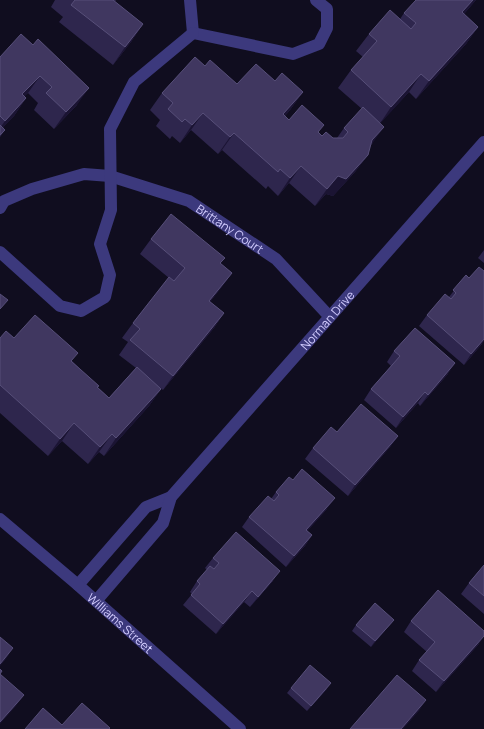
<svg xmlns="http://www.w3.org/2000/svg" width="484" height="729" font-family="Manrope,sans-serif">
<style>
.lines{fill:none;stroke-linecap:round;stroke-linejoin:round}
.minor{stroke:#3c397d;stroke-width:12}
.tertiary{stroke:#3c397d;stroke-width:12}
.wall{fill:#2e264d}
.shaded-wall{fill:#1b1433}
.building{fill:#403760;stroke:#574f79}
.labels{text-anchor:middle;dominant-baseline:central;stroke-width:4;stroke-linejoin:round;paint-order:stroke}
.street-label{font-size:12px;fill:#d2ccfe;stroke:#100d1f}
</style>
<rect width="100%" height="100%" fill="#100d1f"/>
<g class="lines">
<g class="minor">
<path d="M190,0L193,33"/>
<path d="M193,33L293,54L319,44L327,28V9L316,0"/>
<path id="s1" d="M0,208L4,201L32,189L84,174L110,176L189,201L276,259L329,316"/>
<path d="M0,252L60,306L81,311L105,297L110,275L100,244L111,210L110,129L134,82L193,33"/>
<path d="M78,585L146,507L171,497"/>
<path id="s2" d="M96,601L163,523L171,497L484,142"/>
</g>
<path class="tertiary" id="s3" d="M0,519L78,585L240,729"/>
</g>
<path class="wall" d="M55,0H116L115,2L143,24L131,42L113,65L59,22L63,17L51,7Z
M416,0H476L464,14L478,27L466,44L416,99L409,92L380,123L372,144L370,146L368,155L355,172L333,196L326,194L315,206L289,183L278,196L268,186L266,189L222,150L218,154L191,130L180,143L172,136L170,139L156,126L160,120L150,110L162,93L205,66L237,84L275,81L303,92L290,110L285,116L289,120L319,133L322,136L333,138H337L344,128L362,109L338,88L351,70L363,57L356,51L369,34L400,19L404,13Z
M33,45L77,105L54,129L34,110L38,103L28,93L24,96L26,98L14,116L3,127L5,130L0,137V57Z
M151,239L225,258L220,264L232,273L210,302L224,313L214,328L163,390L159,387L161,389L149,406L104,456L99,452L88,464L62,441L48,456L0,413V338H14L72,361L97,387L109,398L136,368L119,355L128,342L122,338L133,323L169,278L140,254Z
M484,250V263L478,258Z
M466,275L482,344L464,365L419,326L427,315L449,297Z
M394,351L448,374L420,406L418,403L396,428L364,400L371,389L391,366L387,362Z
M337,432L398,436L390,447L348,496L305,459L313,448Z
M276,492L327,509L307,531L312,535L305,546L286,567L242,527L249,517L271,499Z
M213,558L273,581L250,607L244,602L216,634L183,605L192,594L190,592L197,581L207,570L205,568Z
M484,565V614L461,594L469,583Z
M394,620L371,647L352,631L356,625Z
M411,621L479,644L436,692L412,671L419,660L427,652L404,632Z
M291,688L327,689L307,711L287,693Z"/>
<path class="shaded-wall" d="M473,0H476L450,30L462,12Z
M143,24L131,42L113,65L125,47Z
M478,27L466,44L416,99L429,81Z
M421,74L409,92L379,125L391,107Z
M40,76L28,93L10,112L22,94Z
M89,88L77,105L54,129L66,112Z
M303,92L290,110L271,132L283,114Z
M26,98L14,116L0,130V128L5,121Z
M203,113L191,130L180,143L192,125Z
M384,127L372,144L360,158L372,140Z
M234,133L222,150L218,154L230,137Z
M368,155L355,172L333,196L326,194L315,206L327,189L338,176Z
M301,166L289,183L278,196L290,178Z
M232,273L222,287L199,316L209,301Z
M224,313L214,328L163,390L173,376Z
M484,339V341L482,344L464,365L471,354Z
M455,363L448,374L420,406L428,395Z
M161,389L149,406L104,456L116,438Z
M425,392L418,403L396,428L403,417Z
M74,423L62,441L48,456L60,439Z
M112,434L99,452L88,464L100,447Z
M398,436L390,447L348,496L355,485Z
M335,498L327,509L299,541L306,530Z
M312,535L305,546L286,567L294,556Z
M280,571L273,581L250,607L258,597Z
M252,591L244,602L216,634L223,624Z
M394,620L390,625L371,647L375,641Z
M484,636L479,644L436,692L444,681Z
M13,648L6,659L0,666V664Z
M331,683L327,689L307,711L311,706Z
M24,695L16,706L0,724V722Z
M426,700L419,711L403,729H401Z"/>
<path class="building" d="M75,0H113L143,24L125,47L71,5Z
M416,0H473L462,12L478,27L429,81L421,74L391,107L351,70L377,41L369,34L390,10L411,29L416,23L404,13Z
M21,34L33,45L38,39L89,88L66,112L46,93L52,87L40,76L22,94L26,98L5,121L0,116V57Z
M195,57L205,66L210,60L237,84L256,64L275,81L282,73L303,92L283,114L289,120L302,105L324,125L318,132L322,136L326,132L333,138H343L348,132L344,128L363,107L384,127L372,140L368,155L346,179L338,176L327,189L301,166L290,178L280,169L278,172L234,133L230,137L203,113L192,125L185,119L182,122L168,109L173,103L162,93Z
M0,125L5,130L0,135Z
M171,214L225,258L220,263L232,273L209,301L224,313L173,376L130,340L140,329L133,323L169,277L174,281L185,268L151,239Z
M479,267L484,271V339L471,354L427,315L445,294L451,299L456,293L453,290L466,275L469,278Z
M0,294L8,300L0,309Z
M35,315L78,353L71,361L99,386L97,387L109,398L137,367L161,389L116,438L112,434L100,447L74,423L60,439L0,385V338L6,331L14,338Z
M415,328L455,363L428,395L425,392L403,417L371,389L400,356L394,351Z
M361,404L398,436L355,485L313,448L331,427L337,432Z
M302,469L335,498L306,530L312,535L294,556L249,517L268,496L274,501L279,495L276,492L289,477L293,480Z
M236,532L280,571L258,597L252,591L223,624L191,595L200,584L197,581L210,566L214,569L219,563L213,558Z
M484,565V596L469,583Z
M438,590L484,631V636L444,681L419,660L435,642L411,621Z
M375,603L394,620L375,641L356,625Z
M0,637L13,648L0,664Z
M310,665L331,683L311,706L291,688Z
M0,669L2,671L0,674L24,695L0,722Z
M397,675L426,700L401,729H350Z
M82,703L110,728L109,729H25L43,708L62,725Z"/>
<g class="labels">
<g class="street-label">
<text stroke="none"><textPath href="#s1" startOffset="251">Brittany Court</textPath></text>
<text stroke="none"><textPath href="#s2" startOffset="366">Norman Drive</textPath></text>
<text stroke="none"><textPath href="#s3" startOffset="159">Williams Street</textPath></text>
</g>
</g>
</svg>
